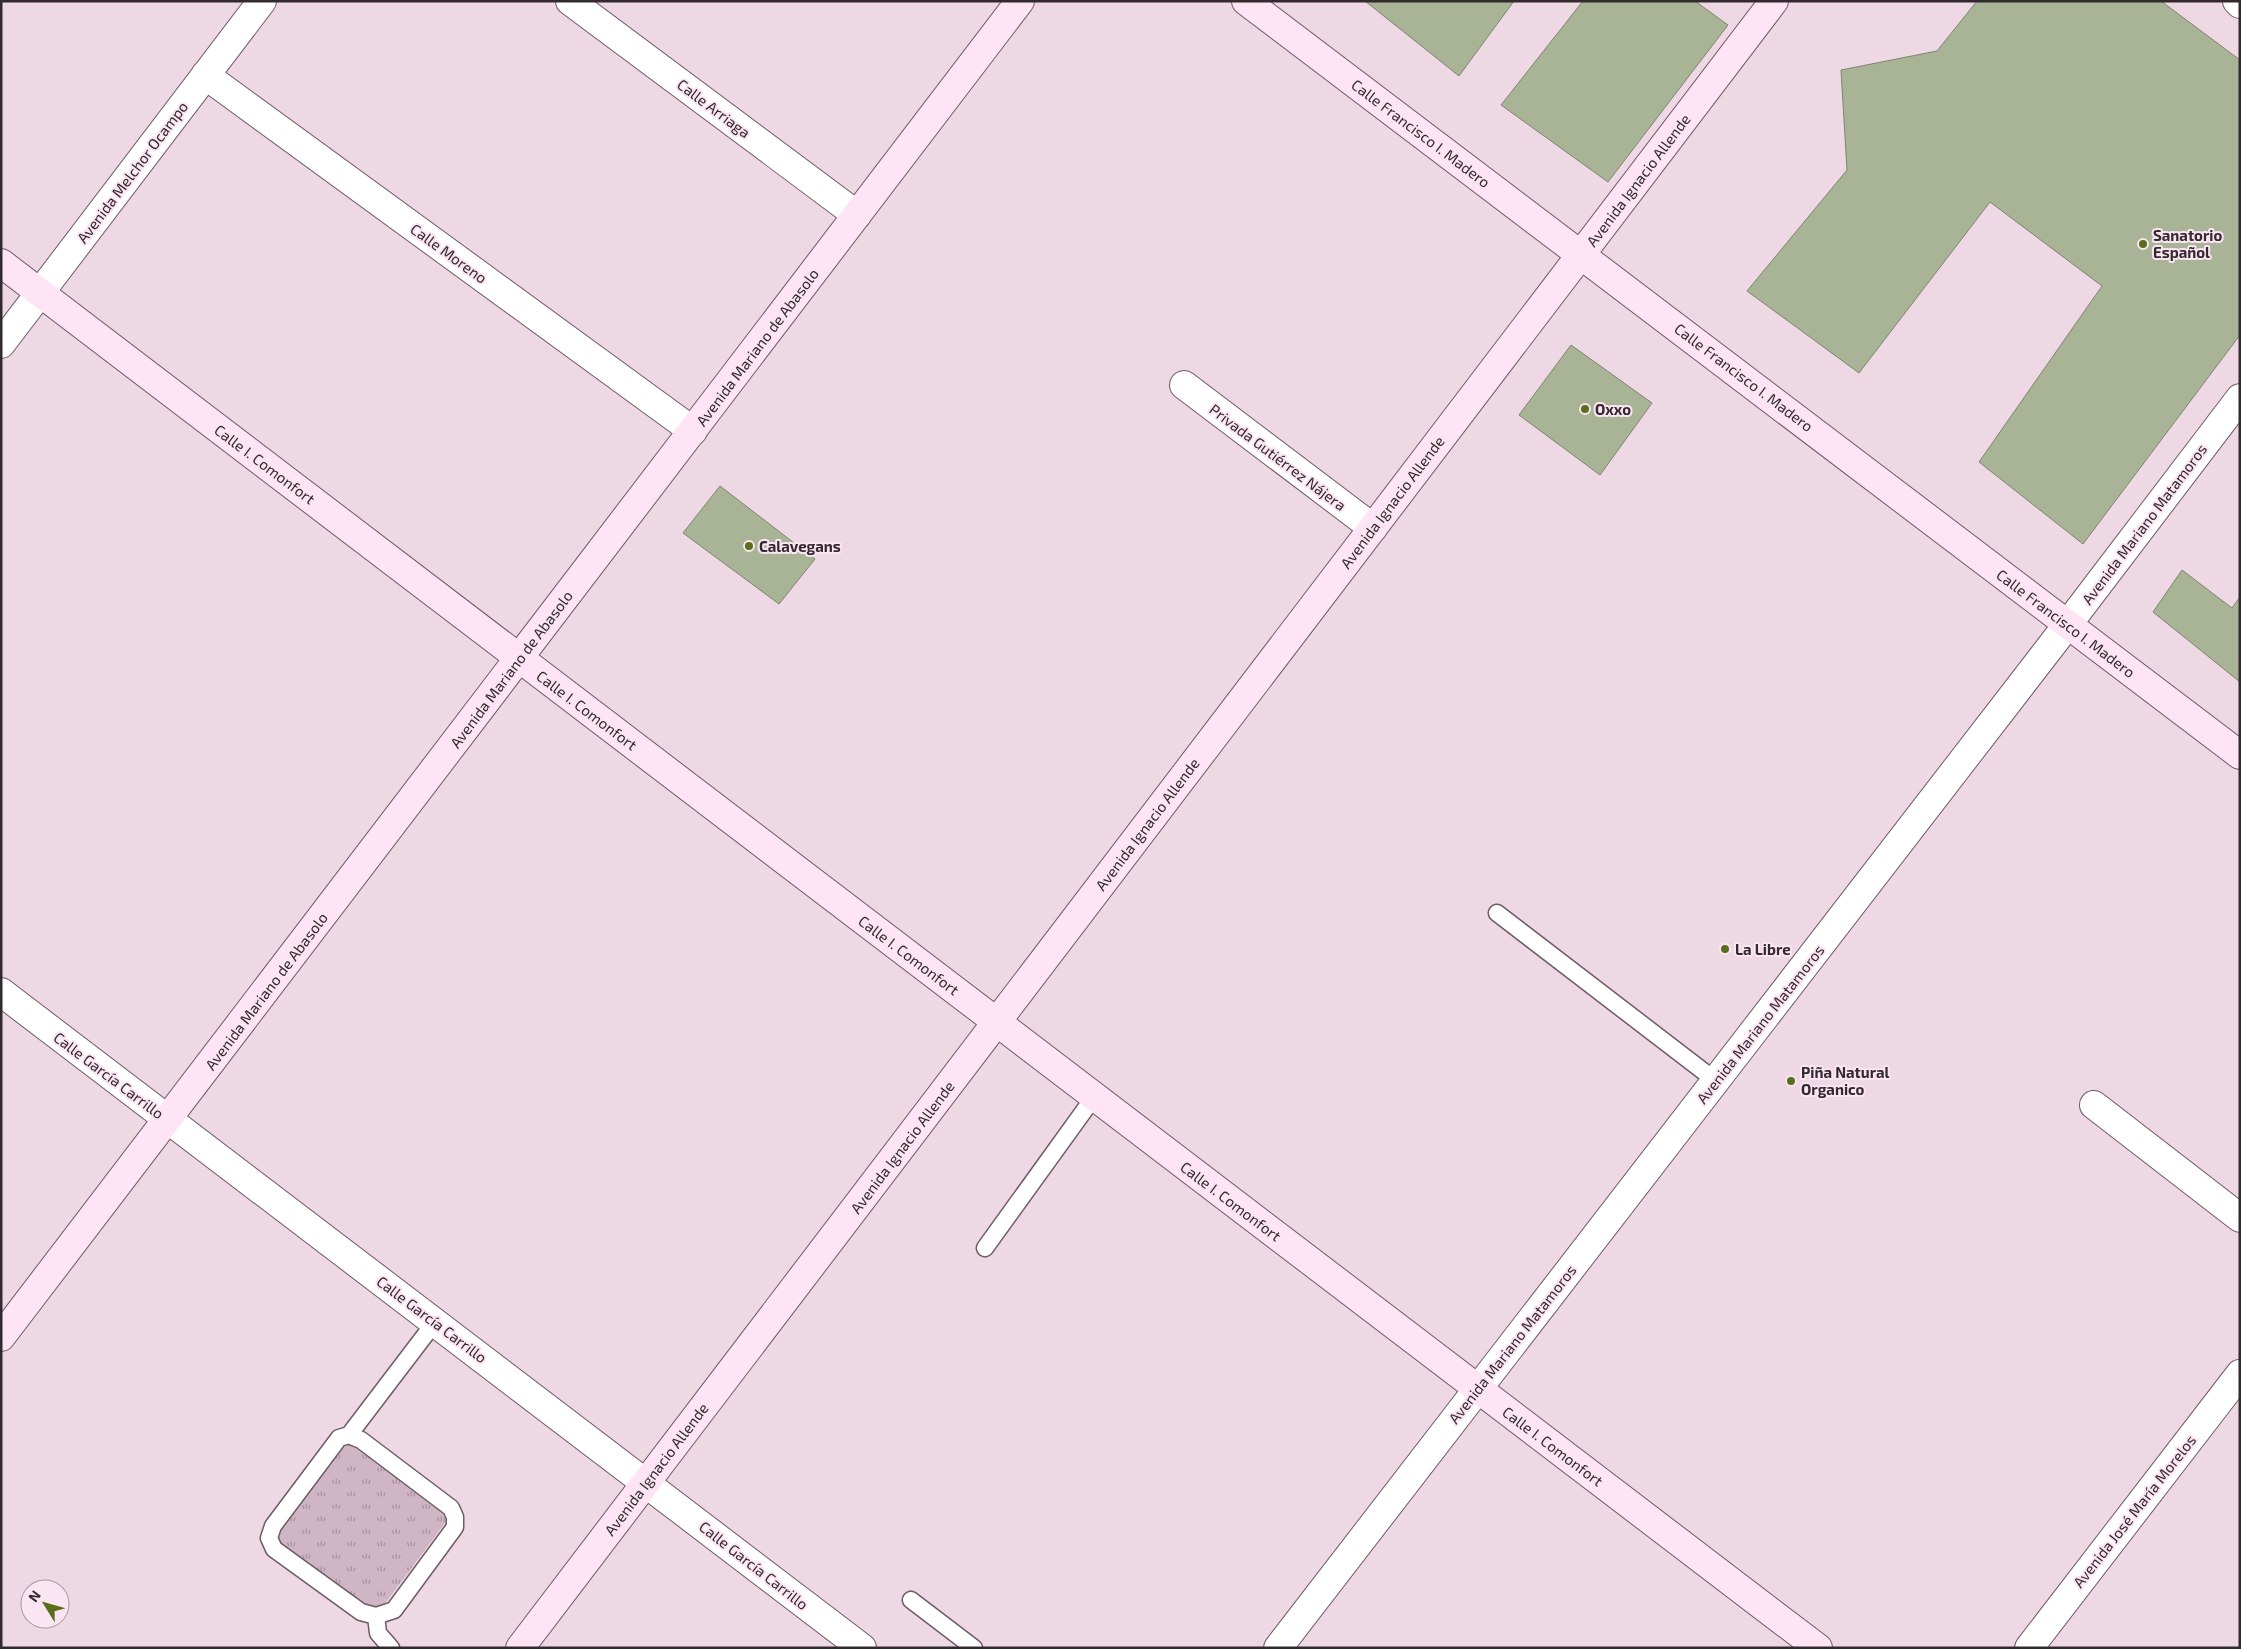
<svg xmlns="http://www.w3.org/2000/svg" width="2241" height="1649" font-family="'Exo 2',sans-serif">
<style>
.grass{fill:url(#grass-tufts)}
.building{fill:#a9b395;stroke:#7e8571}
.lines{fill:none;stroke-linecap:round;stroke-linejoin:round}
.lane-casing{stroke:#6e5b66;stroke-width:19}
.street-casing{stroke:#6e5b66;stroke-width:30}
.secondary-casing{stroke:#6e5b66;stroke-width:30}
.lane{stroke:#fff;stroke-width:16}
.street{stroke:#fff;stroke-width:28}
.secondary{stroke:#fee4f4;stroke-width:28}
.poi-dot{fill:#5a6d1b;stroke:#fbe5f2;stroke-width:2}
.labels{text-anchor:middle;dominant-baseline:central;stroke-width:4;stroke-linejoin:round;paint-order:stroke}
.street-label{font-size:15px;fill:#322a2f;stroke:#fbe5f2}
.poi-label{font-size:15px;font-weight:bold;fill:#322a2f;stroke:#fbe5f2;text-anchor:start}
</style>
<defs>
<pattern id="grass-tufts" width="24" height="20" patternUnits="userSpaceOnUse" patternTransform="scale(1.25)"><rect width="24" height="20" fill="#d0b5c5"/><path d="M3 7l-1-3M5 7V3M7 7l1-3M15 17l-1-3M17 17v-4M19 17l1-3" fill="none" stroke="#a993a0"/></pattern>
</defs>
<rect width="100%" height="100%" fill="#eed8e4"/>
<path class="grass" d="M346,1440L451,1515L378,1613L274,1539Z"/>
<path class="building" d="M1365,1H1514L1459,76Z
M1583,1H1695L1728,25L1608,182L1501,105Z
M1977,1H2161L2240,60V335L2083,544L1979,462L2102,286L1990,202L1859,373L1747,291L1847,170L1841,70L1937,51Z
M1571,345L1652,403L1600,475L1519,415Z
M720,486L815,559L779,604L683,533Z
M2182,570L2232,608L2240,597V682L2153,612Z"/>
<g class="lines">
<g class="lane-casing">
<path id="lane" d="M1497,913L1716,1081
M985,1248L1094,1097
M349,1435L361,1440L451,1508L455,1517V1527L394,1610L376,1616L361,1612L274,1549L269,1538L273,1526L339,1438Z
M349,1435L435,1322
M911,1600L974,1648
M376,1616L378,1633L391,1648"/>
</g>
<g class="street-casing">
<path id="street" d="M570,1L857,215
M2237,1L2240,4
M205,75L693,431
M1,344L262,1
M1184,385L1373,528
M1,992L862,1648
M2094,1105L2240,1218
M1278,1648L2068,624L2240,398
M2029,1648L2240,1374"/>
</g>
<g class="secondary-casing">
<path id="secondary" d="M1246,1L2240,755
M1,263L1818,1648
M1,1337L1020,1
M520,1648L1774,1"/>
</g>
<use href="#lane" class="lane"/>
<use href="#street" class="street"/>
<use href="#secondary" class="secondary"/>
</g>
<g class="poi-dot">
<circle cx="2143" cy="244" r="5"/>
<circle cx="1585" cy="409" r="5"/>
<circle cx="749" cy="546" r="5"/>
<circle cx="1725" cy="949" r="5"/>
<circle cx="1791" cy="1081" r="5"/>
</g>
<g class="labels">
<g class="street-label">
<text transform="translate(714 108) rotate(37)">Calle Arriaga</text>
<text transform="translate(1421 133) rotate(37)">Calle Francisco I. Madero</text>
<text transform="translate(132 172) rotate(-53)">Avenida Melchor Ocampo</text>
<text transform="translate(1638 180) rotate(-53)">Avenida Ignacio Allende</text>
<text transform="translate(449 253) rotate(36)">Calle Moreno</text>
<text transform="translate(757 347) rotate(-53)">Avenida Mariano de Abasolo</text>
<text transform="translate(1744 377) rotate(37)">Calle Francisco I. Madero</text>
<text transform="translate(1278 457) rotate(37)">Privada Gutiérrez Nájera</text>
<text transform="translate(265 464) rotate(37)">Calle I. Comonfort</text>
<text transform="translate(1392 502) rotate(-53)">Avenida Ignacio Allende</text>
<text transform="translate(2144 524) rotate(-53)">Avenida Mariano Matamoros</text>
<text transform="translate(2066 623) rotate(37)">Calle Francisco I. Madero</text>
<text transform="translate(511 669) rotate(-53)">Avenida Mariano de Abasolo</text>
<text transform="translate(587 710) rotate(37)">Calle I. Comonfort</text>
<text transform="translate(1147 824) rotate(-53)">Avenida Ignacio Allende</text>
<text transform="translate(909 955) rotate(37)">Calle I. Comonfort</text>
<text transform="translate(266 991) rotate(-53)">Avenida Mariano de Abasolo</text>
<text transform="translate(1760 1024) rotate(-52)">Avenida Mariano Matamoros</text>
<text transform="translate(109 1075) rotate(37)">Calle García Carrillo</text>
<text transform="translate(902 1147) rotate(-53)">Avenida Ignacio Allende</text>
<text transform="translate(1231 1201) rotate(37)">Calle I. Comonfort</text>
<text transform="translate(432 1319) rotate(37)">Calle García Carrillo</text>
<text transform="translate(1512 1344) rotate(-52)">Avenida Mariano Matamoros</text>
<text transform="translate(1553 1446) rotate(37)">Calle I. Comonfort</text>
<text transform="translate(656 1469) rotate(-53)">Avenida Ignacio Allende</text>
<text transform="translate(2134 1511) rotate(-52)">Avenida José María Morelos</text>
<text transform="translate(754 1565) rotate(38)">Calle García Carrillo</text>
</g>
<g class="poi-label">
<text x="2153" y="235">Sanatorio<tspan x="2153" dy="17">Español</tspan></text>
<text x="1595" y="409">Oxxo</text>
<text x="759" y="546">Calavegans</text>
<text x="1735" y="949">La Libre</text>
<text x="1801" y="1072">Piña Natural<tspan x="1801" dy="17">Organico</tspan></text>
</g>
</g>
<rect width="2241" height="1649" fill="none" stroke="#322a2f" stroke-width="5"/>
<g transform="translate(45 1604) rotate(307)"><circle r="24" fill="#fbe5f2" stroke="#ab9aa4"/>
<path d="M0-4L9 19L0 12L-9 19Z" fill="#5a6d1b"/>
<text y="-8" font-size="14" font-weight="bold" text-anchor="middle" fill="#322a2f">N</text>
</g>
</svg>
